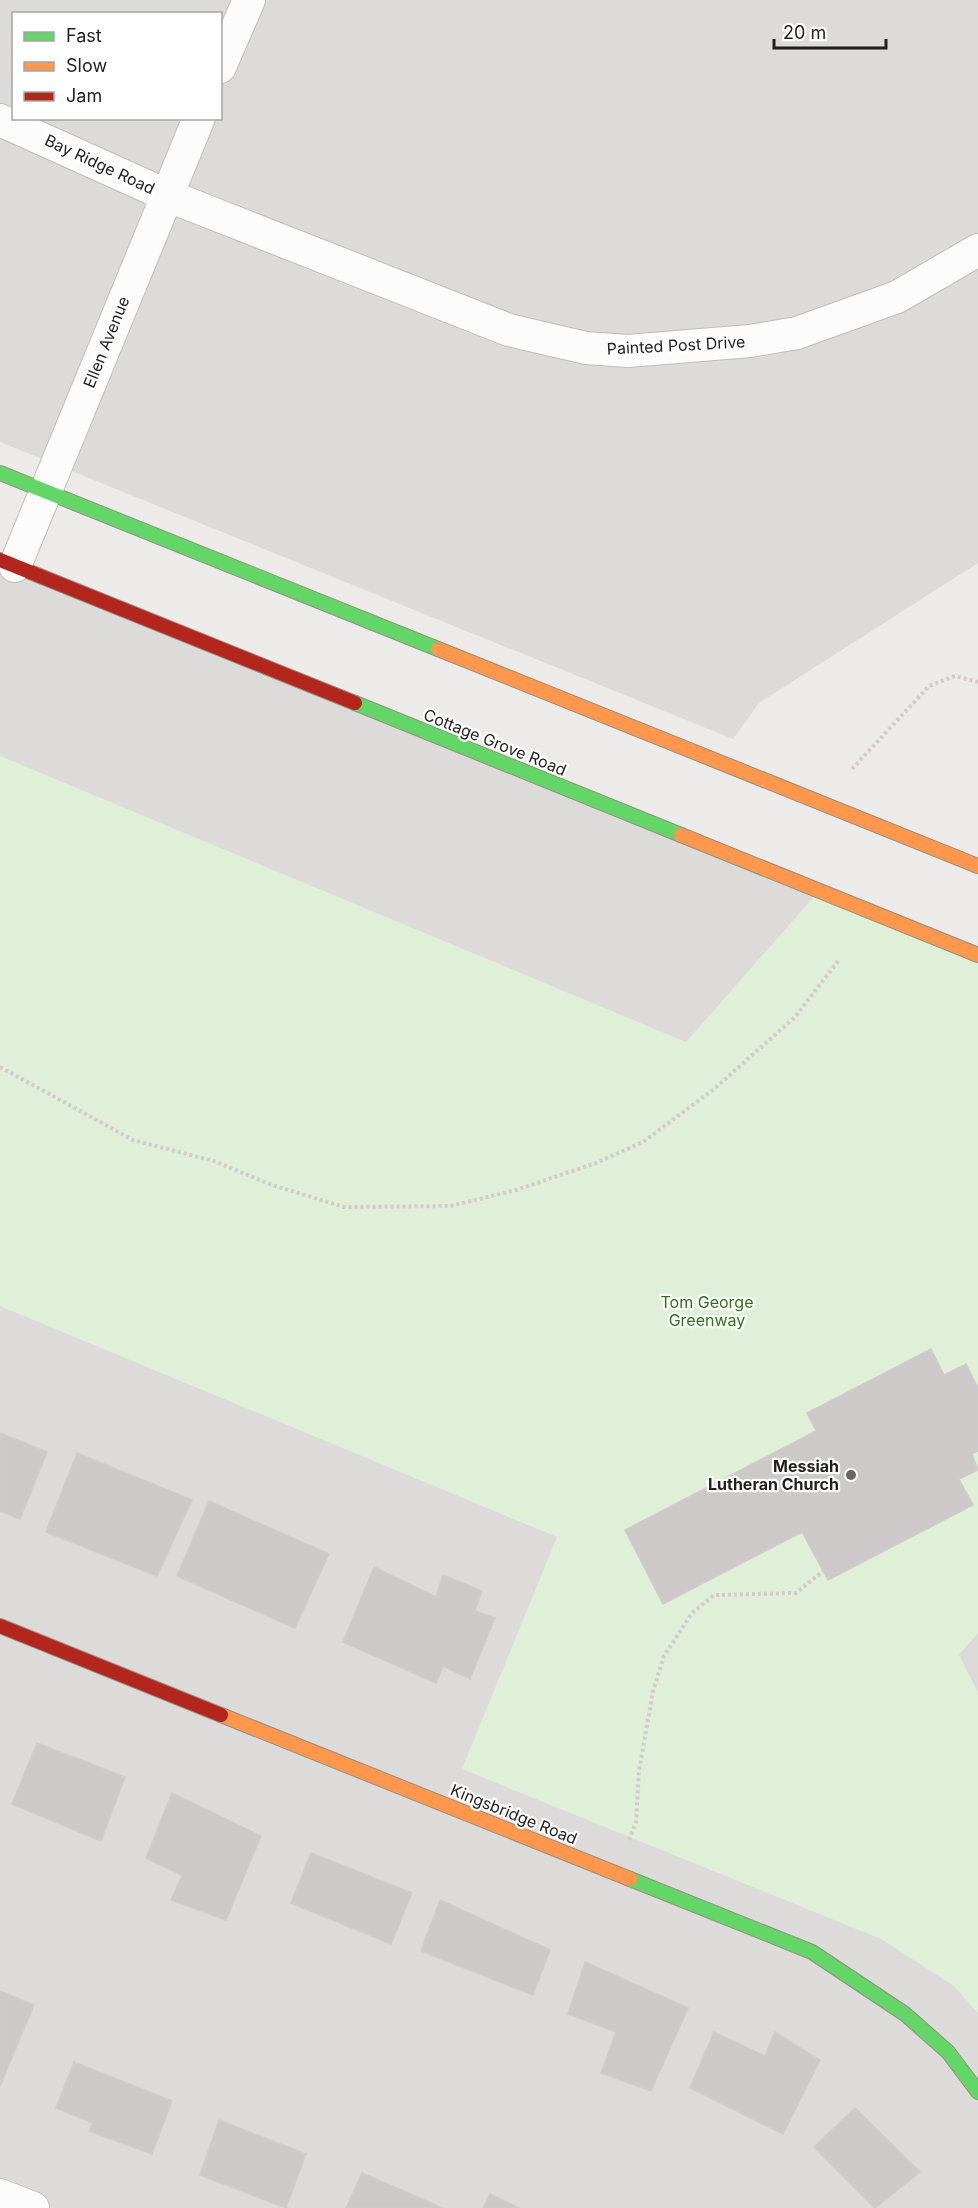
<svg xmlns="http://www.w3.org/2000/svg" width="978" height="2208" font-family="Inter,sans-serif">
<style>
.residential{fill:#dcdbda;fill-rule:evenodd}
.park{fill:#e0efd8}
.parking{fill:#dbdad9}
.building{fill:#ccc9c8;stroke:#d0ccca;stroke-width:1.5}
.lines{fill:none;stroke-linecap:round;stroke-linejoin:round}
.street-casing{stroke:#bfbebd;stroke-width:34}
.fast-casing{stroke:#969083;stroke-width:16}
.slow-casing{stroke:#969083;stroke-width:16}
.jam-casing{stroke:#969083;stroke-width:16}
.path{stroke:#d5c9cc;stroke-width:4;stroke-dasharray:3 3;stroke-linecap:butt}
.street{stroke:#fcfcfc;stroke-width:32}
.fast{stroke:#63d668;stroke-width:14}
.slow{stroke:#ff974d;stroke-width:14}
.jam{stroke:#b3261e;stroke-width:14}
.poi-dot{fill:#676666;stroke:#fff;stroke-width:2}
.labels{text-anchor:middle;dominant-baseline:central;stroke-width:4.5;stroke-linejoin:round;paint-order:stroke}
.street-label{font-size:16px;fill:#1f1f1f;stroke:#fff}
.park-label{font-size:16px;fill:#31711a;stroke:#fff}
.poi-label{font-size:16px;font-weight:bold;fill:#1f1f1f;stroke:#fff;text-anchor:end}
</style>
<rect width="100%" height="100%" fill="#edebe9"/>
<path class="residential" d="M0,0H978V563L759,703L733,739L0,442ZM14,14H220V118H14Z
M0,560L978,955V2208H0Z"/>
<path class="park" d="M0,756L686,1042L819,891L978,956V2013L954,1986L881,1939L462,1769L557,1537L0,1306Z"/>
<path class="parking" d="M978,1633V1692L959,1655Z"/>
<path class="building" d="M931,1349L944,1375L966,1364L978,1388V1451L972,1454L978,1470L959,1479L973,1505L828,1580L802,1532L663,1604L625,1530L816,1431L807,1413Z
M0,1433L47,1452L20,1519L0,1511Z
M77,1453L192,1500L157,1576L46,1532Z
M209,1501L329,1554L295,1628L177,1576Z
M374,1567L436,1597L443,1575L482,1591L475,1611L495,1618L470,1679L443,1666L436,1683L343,1642Z
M37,1743L125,1777L101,1841L12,1804Z
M172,1793L261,1836L226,1920L171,1900L182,1875L146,1858Z
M311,1853L412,1893L391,1944L291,1903Z
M440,1900L550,1950L533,1995L421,1951Z
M585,1962L688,2008L651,2091L601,2073L616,2032L568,2014Z
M0,1991L34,2005L0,2086Z
M714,2032L765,2056L775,2032L820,2060L783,2134L690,2088Z
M74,2062L172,2101L152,2154L89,2131L93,2123L56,2108Z
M855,2108L920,2172L875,2208L814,2147Z
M219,2120L306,2154L286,2208L200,2175Z
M362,2173L443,2208H346Z
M490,2194L519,2208H483Z"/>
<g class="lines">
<g class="street-casing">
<path id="street" d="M220,67L249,0
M0,120L166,195L509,330L586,348L628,351L750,341L797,333L897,297L978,250
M15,566L199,118
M0,2195L33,2208"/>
</g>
<g class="fast-casing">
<path id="fast" d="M0,473L438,649
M355,703L681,835
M630,1879L812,1952L905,2014L948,2052L978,2092"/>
</g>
<g class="slow-casing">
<path id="slow" d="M438,649L978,866
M681,835L978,955
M221,1715L630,1879"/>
</g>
<g class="jam-casing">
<path id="jam" d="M0,560L355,703
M0,1626L221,1715"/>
</g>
<path class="path" d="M852,769L929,686L955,676L978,682
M0,1067L133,1140L214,1161L272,1185L344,1207L451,1206L516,1190L596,1163L643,1142L714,1089L795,1017L839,960
M629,1840L636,1822L639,1771L653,1691L664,1656L692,1613L714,1595L796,1593L823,1571"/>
<use href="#street" class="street"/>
<use href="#fast" class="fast"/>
<use href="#slow" class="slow"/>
<use href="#jam" class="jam"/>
</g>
<circle class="poi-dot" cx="851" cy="1475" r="6"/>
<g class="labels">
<g class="street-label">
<text transform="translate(100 164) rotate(25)">Bay Ridge Road</text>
<text transform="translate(106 342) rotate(-68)">Ellen Avenue</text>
<text transform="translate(676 345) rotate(-3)">Painted Post Drive</text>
<text transform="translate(495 742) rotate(22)">Cottage Grove Road</text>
<text transform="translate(514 1814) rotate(22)">Kingsbridge Road</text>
</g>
<g class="park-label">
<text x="707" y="1302">Tom George<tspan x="707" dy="18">Greenway</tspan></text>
</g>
<g class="poi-label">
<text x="839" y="1466">Messiah<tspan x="839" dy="18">Lutheran Church</tspan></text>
</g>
</g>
<rect x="12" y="12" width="210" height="108" fill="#ffffff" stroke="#a5a5a5" stroke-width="1.5"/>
<rect x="24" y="32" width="30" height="9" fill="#63d668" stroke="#a5a5a5" stroke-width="1.5"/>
<text x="66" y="42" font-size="18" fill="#1f1f1f">Fast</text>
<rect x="24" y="62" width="30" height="9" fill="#ff974d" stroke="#a5a5a5" stroke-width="1.5"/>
<text x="66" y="72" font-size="18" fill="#1f1f1f">Slow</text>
<rect x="24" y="92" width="30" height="9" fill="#b3261e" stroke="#a5a5a5" stroke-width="1.5"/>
<text x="66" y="102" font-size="18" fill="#1f1f1f">Jam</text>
<path d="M774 39v9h112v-9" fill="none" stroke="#1f1f1f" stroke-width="3"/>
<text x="783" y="39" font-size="18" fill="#1f1f1f" stroke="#ffffff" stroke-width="4.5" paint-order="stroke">20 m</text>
</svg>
